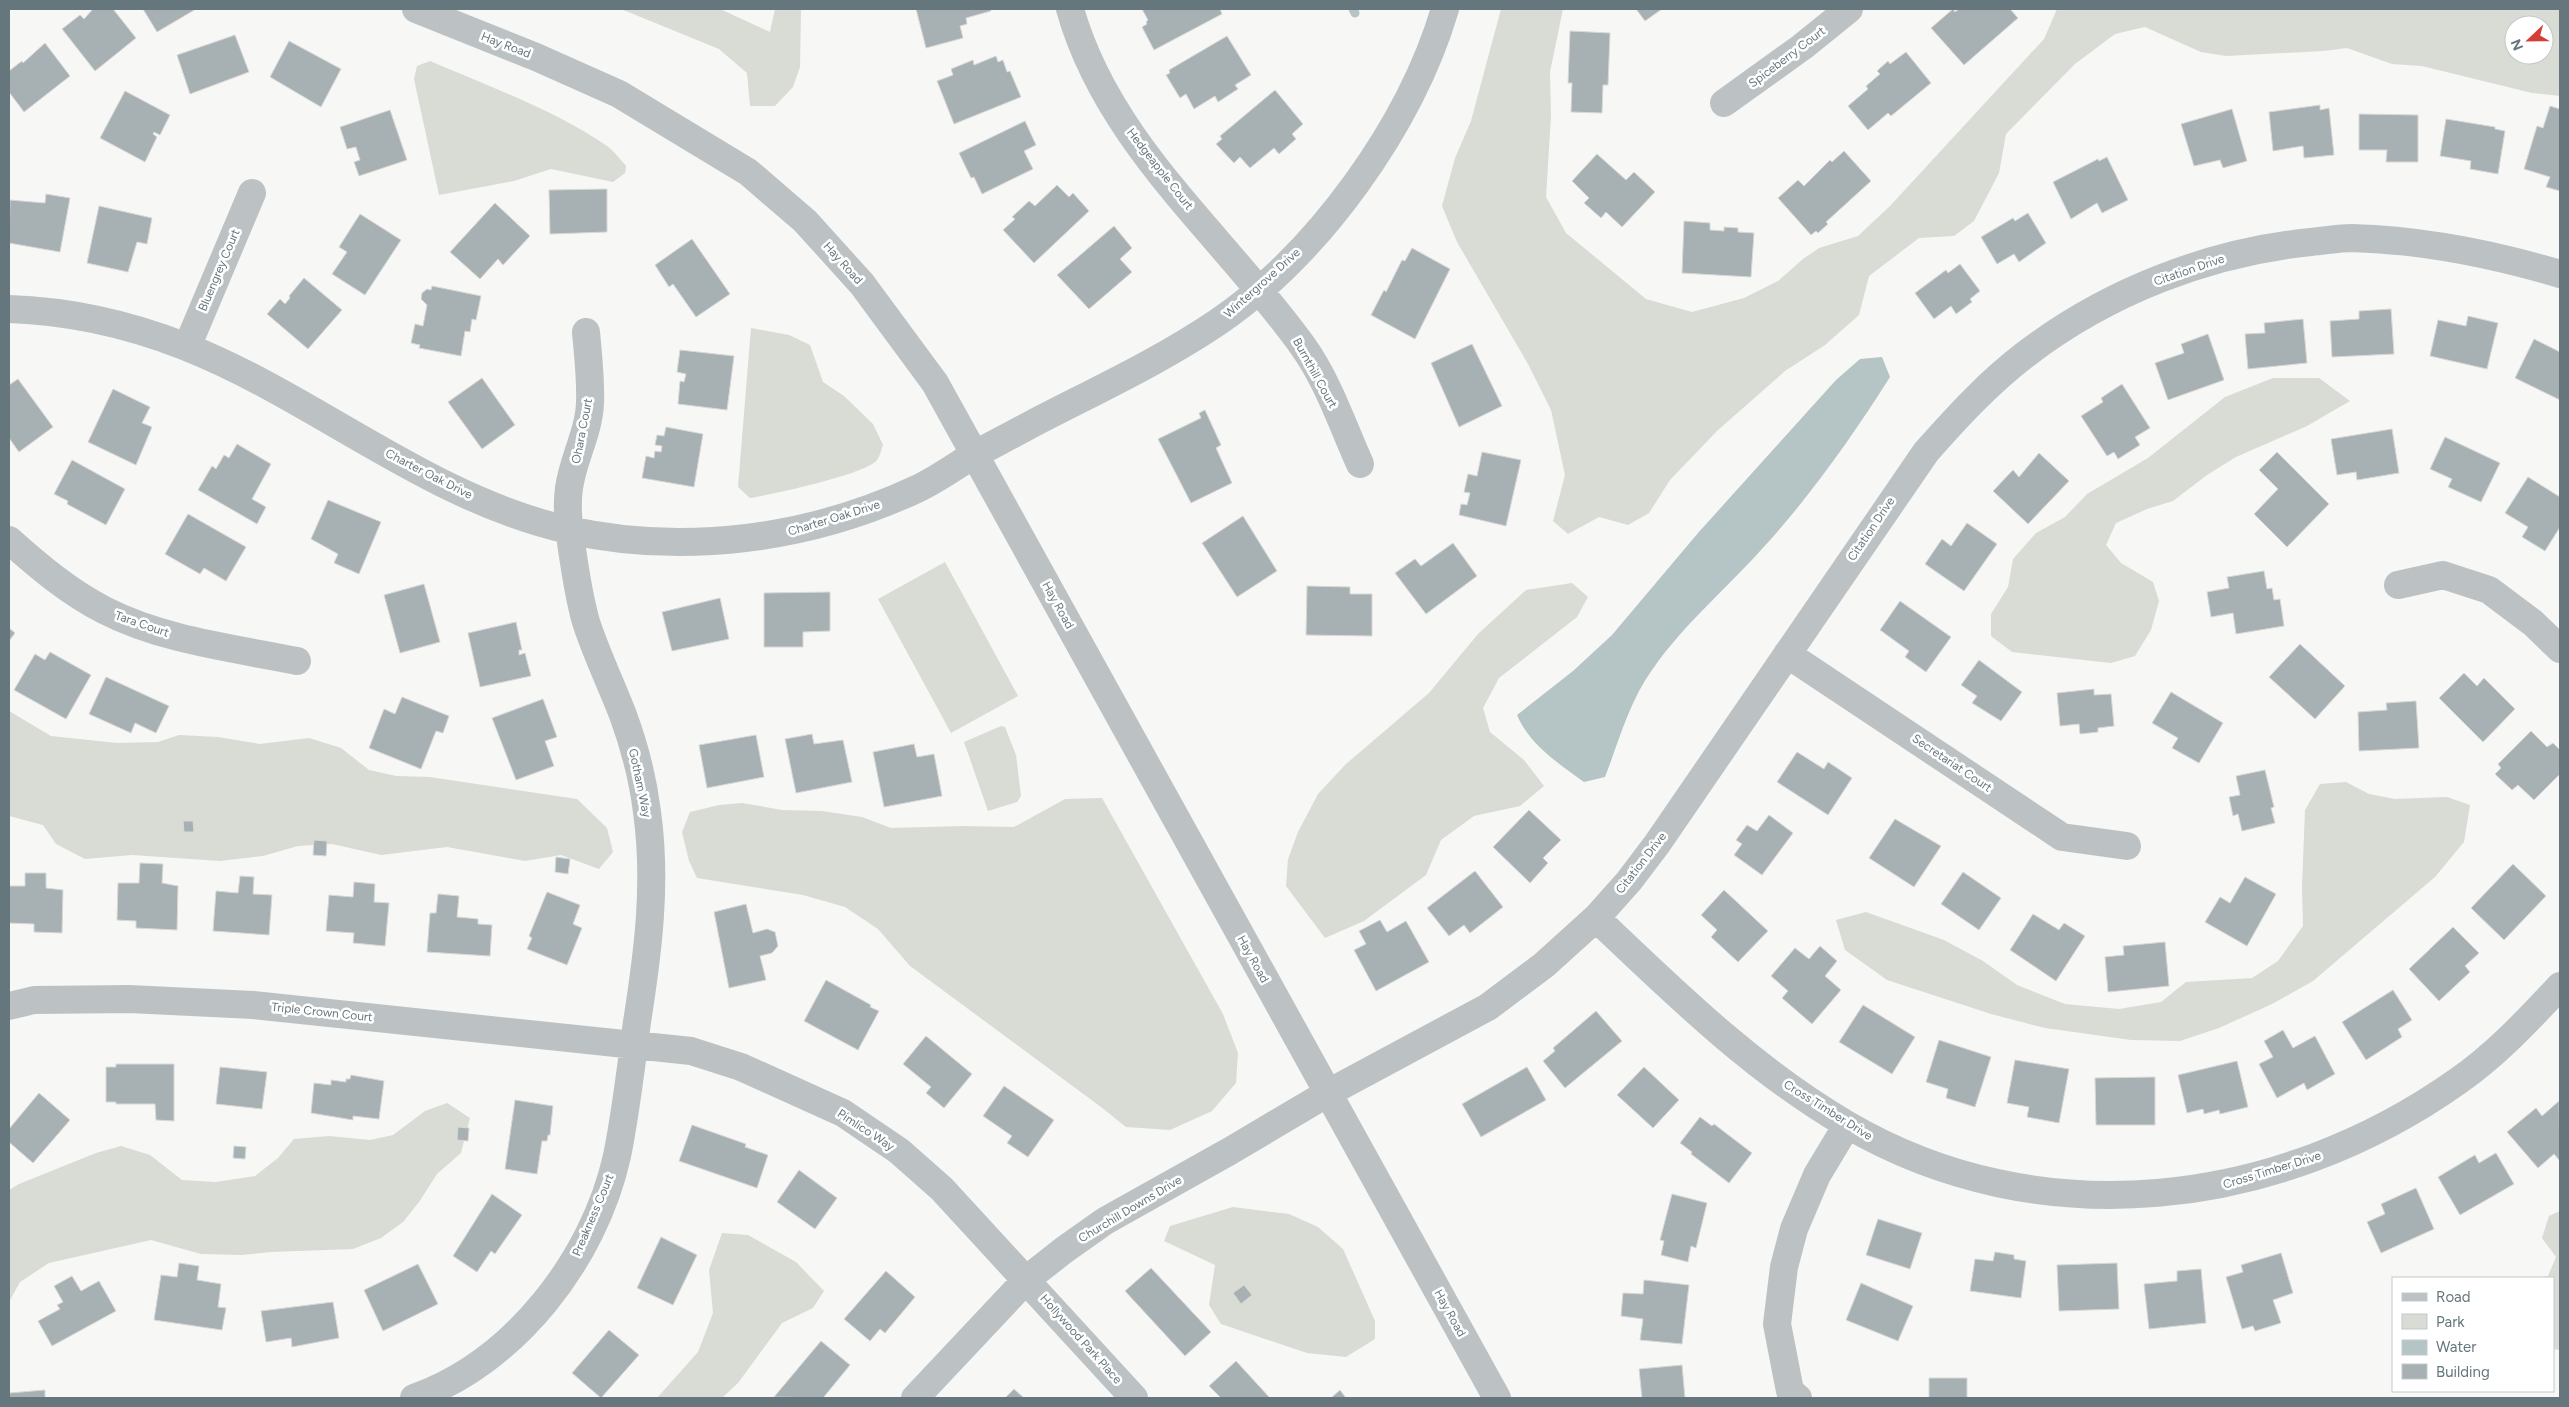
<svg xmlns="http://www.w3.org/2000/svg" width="2569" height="1407" font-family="Figtree,sans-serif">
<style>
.green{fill:#d8dcd4;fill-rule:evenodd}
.water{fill:#b5c4c5}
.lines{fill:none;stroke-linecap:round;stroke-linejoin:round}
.stream{stroke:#b5c4c5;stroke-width:9}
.building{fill:#a7b0b3;stroke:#d9d8d7}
.minor{stroke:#bcc2c4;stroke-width:28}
.tertiary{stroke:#bcc2c4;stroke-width:28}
.labels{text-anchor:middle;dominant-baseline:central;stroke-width:5;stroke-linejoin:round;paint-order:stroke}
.street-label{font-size:12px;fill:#65777d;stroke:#fff}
</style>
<rect width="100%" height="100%" fill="#f7f7f5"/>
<path class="green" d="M621,9H720L770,32L775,9H801L800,67L793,87L775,106H750L747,73L719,49Z
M1501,9H1563L1550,72L1551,116L1546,197L1566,233L1646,299L1692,312L1744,298L1778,281L1803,259L1819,248L1858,236L1890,206L2044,39L2057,9H2560V96L2532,93L2422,66L2392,64L2347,48L2323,51L2226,56L2201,52L2145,27L2115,34L2075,64L2006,134L1999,173L1974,221L1954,236L1919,238L1869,276L1859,315L1825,345L1785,371L1717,431L1670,480L1649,513L1628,525L1599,517L1568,534L1553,521L1565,475L1551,410L1528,364L1457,242L1442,206L1455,158L1471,121ZM2514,25H2544V55H2514Z
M430,61C488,86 555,110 607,146C614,151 620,159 626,166L625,173L613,182L551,169L514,181L439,195L414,79L417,66Z
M751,328L789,335L810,345L823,382L844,396L873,424L883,445C881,450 880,456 877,460C867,474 770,495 750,498L738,487Z
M2273,378H2319L2350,401L2307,426L2236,457L2207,475L2173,501L2147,509L2116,523L2106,545L2121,563L2153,582L2159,601L2151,630L2135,656L2111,663L2012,652L1991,636V614L2008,587L2013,559L2036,533L2065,517L2087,494L2148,458L2225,397Z
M945,562L1018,696L951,733L878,599Z
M1572,583L1588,597L1577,617L1499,678L1483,708L1490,732L1524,760L1544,786L1520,806L1474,816L1441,840L1426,875L1364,921L1325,938L1286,886L1288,859L1298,832L1318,794L1346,764L1429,693L1478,634L1526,590Z
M9,711L51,736L117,743L158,742L179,735L218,737L260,744L309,738L341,748L369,770L396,776L430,777L577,799L607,828L613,852L599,869L561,855L525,861L447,847L381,855L332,844L298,846L263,856L220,861L132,855L85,859L56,844L43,825L9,816Z
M1001,726L1005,727L1016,755L1021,796L1017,802L988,811L964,742Z
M2346,782L2369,794L2395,799L2447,797L2470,805L2464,842L2435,877L2313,981L2272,1004L2219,1028L2180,1041L2131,1040L2045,1028L1991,1014L1887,980L1845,950L1836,920L1866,912L1944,940L1983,961L2017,985L2065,1004L2119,1009L2161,1002L2186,982L2252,978L2278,961L2303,926L2302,887L2305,810L2320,784Z
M1102,798L1223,1014L1238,1053L1236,1083L1212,1111L1170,1130L1126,1127L1101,1107L910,966L878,929L845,907L803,895L697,878L689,861L682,832L690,812L719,805L742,803L782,810L822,811L862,817L891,828L963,826L1014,827L1065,799Z
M447,1103L470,1118L461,1153L437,1174L419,1202L403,1222L381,1238L353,1249L271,1252L242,1255L201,1254L151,1240L49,1263L20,1282L9,1302V1190L19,1184L96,1153L121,1146L150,1155L182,1180L216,1182L255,1176L278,1158L294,1139L329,1136L370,1140L393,1135L425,1111Z
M1233,1207L1289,1214L1318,1227L1343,1249L1375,1321V1339L1346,1357L1307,1353L1221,1324L1209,1305L1215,1265L1164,1241L1170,1226Z
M2560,1211V1350L2553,1349V1278H2535L2548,1276L2556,1257L2542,1238L2549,1216Z
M722,1233L748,1235L796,1262L824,1291L813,1308L782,1323L738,1383L722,1398H657L698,1352L713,1313L709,1270Z"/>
<path class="water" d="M1882,357L1890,377C1852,437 1809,498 1761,550C1725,590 1683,625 1652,670C1629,702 1619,741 1605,777L1584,782C1559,764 1529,744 1517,715L1573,671L1612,635L1698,533L1836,380L1860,359Z"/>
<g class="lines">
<path class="stream" d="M1353,9L1355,13"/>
</g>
<path class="building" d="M93,9H113L136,38L95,71L62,29L80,15L84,19Z
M143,9H196L157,32Z
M916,9H990L991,11L966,18L967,24L960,26L963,38L926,48Z
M1142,9H1220L1222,14L1154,50L1142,27L1147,24L1146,22L1148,20Z
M1636,9H1662L1645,21Z
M1953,9L1955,12L1959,9H2010L2018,18L1964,65L1931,28Z
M1570,31L1610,33L1608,85H1603L1602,113L1571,112L1572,83H1568Z
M235,35L249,72L190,94L177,55Z
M1227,36L1251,75L1235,85L1238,89L1218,102L1215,96L1194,109L1186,94L1180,98L1166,75L1170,73L1169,70Z
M289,41L341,69L321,107L270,77Z
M45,43L70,76L24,112L9,92V71L22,61L23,63Z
M1906,52L1931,83L1891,116L1888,113L1868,130L1848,106L1868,89L1866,86L1880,74L1877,71L1888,61L1890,64Z
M996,56L998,62L1003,60L1007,72L1010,71L1021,97L954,124L937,81L953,75L951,69L973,60L974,65Z
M1275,90L1303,124L1292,134L1296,139L1279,154L1274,148L1250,168L1240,157L1234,163L1216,144L1222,139L1220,136Z
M125,91L170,115L160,135L154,132L153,134L157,137L145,162L100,138Z
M2320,105V110L2329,108L2334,155L2304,158L2303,146L2273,151L2269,112Z
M2550,106L2560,109V191L2546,187L2550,177L2524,169L2537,126L2543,128Z
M2232,109L2247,161L2223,168L2220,160L2194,166L2181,124Z
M390,110L407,160L359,176L354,162L360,160L356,147L347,149L340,127Z
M2359,114L2418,115V162H2386L2387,150H2359Z
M2446,119L2495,127V129L2505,131L2498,174L2470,169L2471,161L2440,156Z
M1025,121L1036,145L1024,151L1033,169L982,194L974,177L971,178L959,153Z
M1844,151L1871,181L1826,222L1828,224L1818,233L1816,231L1811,235L1778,198L1798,180L1804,186L1830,160L1832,162Z
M1597,154L1626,180L1634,172L1655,192L1622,227L1606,212L1601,218L1584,203L1589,198L1572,181Z
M2107,157L2128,200L2102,213L2097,203L2071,219L2053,182L2098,159L2099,161Z
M1057,185L1069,197L1073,193L1089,211L1034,263L1003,230L1015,219L1012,217L1029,201L1035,206Z
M607,189V232L550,234L549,190Z
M46,194L70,198L60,252L9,243L10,200L45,203Z
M495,203L530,236L503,265L498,259L480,279L450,252Z
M99,206L152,218L147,244L137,242L128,272L87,263Z
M2028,213L2046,243L2019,262L2014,254L1997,264L1981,237L2013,218L2015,221Z
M360,214L401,240L365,295L332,274L347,252L339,247Z
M1684,221L1710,223V230L1724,231V227L1738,228V232L1754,233L1751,277L1682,273Z
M1114,226L1132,248L1120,259L1132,272L1089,309L1057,275Z
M692,239L730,294L696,317L673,284L669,287L655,265Z
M1412,248L1450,269L1415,339L1371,315L1384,290L1386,292L1402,260L1405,261Z
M1960,264L1980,291L1970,299L1972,302L1956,314L1951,306L1934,319L1915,293L1946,270L1948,273Z
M304,278L342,310L308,349L267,314L280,299L285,304L290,298L289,296Z
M432,286L481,296L476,320L472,319L470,332L465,331L461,356L419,348L420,345L411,343L415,324L423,326L427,305L421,299L422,293L427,289L431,290Z
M2391,309L2394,354L2332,357L2330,321L2359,319V311Z
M2468,316L2498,323L2487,369L2430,356L2438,320L2466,326Z
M2303,319L2307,363L2248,369L2245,334L2265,333L2264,323Z
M2208,334L2224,380L2168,400L2155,363L2184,353L2181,344Z
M2534,339L2560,352V400L2515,378Z
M1472,344L1502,406L1459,427L1431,363Z
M680,350L734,356L727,410L678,404L680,381L684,382L686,374L677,372Z
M482,378L515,425L482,449L448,402Z
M18,379L53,427L19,452L9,438V385Z
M2122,384L2150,428L2135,437L2140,445L2118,459L2114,452L2107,456L2081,416L2103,402L2101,398Z
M113,389L150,407L142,423L152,427L136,465L88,442Z
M1205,410L1221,445L1216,448L1232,483L1191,503L1158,439L1201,418L1199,413Z
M666,427L703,434L694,487L642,478L646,456L654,458L655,451L661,452L662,446L655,445L657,435L664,436Z
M2392,429L2399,473L2357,480L2356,472L2337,475L2331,439Z
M2445,437L2500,463L2481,502L2448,487L2452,479L2430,469Z
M237,444L271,464L252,499L266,507L257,524L198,490L212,466L216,469L224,455L229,458Z
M1482,452L1521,460L1506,526L1459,515L1461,504L1467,505L1470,493L1464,492L1468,474L1477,476Z
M2277,452L2329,504L2287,547L2254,514L2278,489L2259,470Z
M2039,453L2069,481L2028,524L1993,491L2013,470L2019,477Z
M72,460L125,489L106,525L67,504L68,501L54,494Z
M2528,477L2560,497V527L2545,551L2522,537L2528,527L2505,513Z
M328,500L381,522L359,574L334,563L338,554L311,539Z
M188,514L246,547L226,581L204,568L200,574L165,554Z
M1243,516L1277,571L1237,597L1202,543Z
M1967,523L1997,544L1964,591L1925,564L1942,539L1951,546Z
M1453,543L1477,576L1426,614L1395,573L1415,559L1421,566Z
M2264,571L2267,589L2272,588L2274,600L2280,599L2284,626L2236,634L2233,613L2211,617L2207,592L2229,588L2227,577Z
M424,584L440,642L400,653L384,595Z
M1307,586L1350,587V594H1372V636L1306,635Z
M830,592V631L803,632V647H764V593Z
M720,598L729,639L672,651L662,612Z
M1900,601L1951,637L1926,672L1905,657L1909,651L1880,630Z
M516,622L522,650H519V655L525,653L531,676L480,687L468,633Z
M9,628L15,633L9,641Z
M2300,644L2345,686L2315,719L2269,677Z
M50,652L91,675L66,719L14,690L35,654L45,660Z
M1979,660L2022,692L2001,721L1972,703L1977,696L1961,685Z
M2464,673L2477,686L2484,678L2515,709L2483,742L2439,698Z
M106,677L169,706L156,733L135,723L131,733L89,714Z
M2094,689V695L2111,694L2114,726L2098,728V732L2080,734L2079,724L2060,726L2057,693Z
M2171,692L2223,723L2199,763L2172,748L2178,738L2152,723Z
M402,697L449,716L443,733L436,731L421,769L369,748L384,709L395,714Z
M543,699L557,737L545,741L554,766L516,780L492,718Z
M2416,701L2419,748L2359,751L2358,712L2387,710L2386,703Z
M2531,731L2547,747L2553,743L2560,750V774L2534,800L2518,785L2512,790L2495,774L2501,768L2498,764Z
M812,734L814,744L843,740L852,782L796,793L785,739Z
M756,735L764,777L707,788L699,745Z
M914,744L917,757L934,754L942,796L884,807L873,752Z
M1797,752L1824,769L1828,762L1852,778L1828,815L1777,782Z
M2265,770L2274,807L2271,808L2275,823L2242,831L2238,814L2233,816L2229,797L2240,795L2236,776Z
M1529,810L1561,840L1543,858L1548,863L1530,883L1493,847Z
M1769,815L1793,833L1762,875L1734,855L1742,844L1736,840L1747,825L1757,831Z
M1895,819L1941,846L1914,887L1869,858Z
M183,821H193L194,832H184Z
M314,840L327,841L326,856L313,855Z
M556,857L570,859L568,874L555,872Z
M140,863L163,864L162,883L178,886L177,930L136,928V921L117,920L118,883H139Z
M2513,864L2546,896L2504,940L2471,908Z
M1475,871L1503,907L1470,933L1464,925L1449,936L1427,908Z
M1963,872L2001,898L1979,930L1941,904Z
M25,873H46V888L63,890L62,933L34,932V924L9,923V886H25Z
M240,876L254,877L253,894L272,895L269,935L213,931L216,891L238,893Z
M2245,877L2276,894L2247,946L2205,922L2220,897L2230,903Z
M354,882L375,884L374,902L389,903L385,946L353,943L354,933L326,931L329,895L353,897Z
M1724,890L1768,931L1738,962L1711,937L1717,930L1701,915Z
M547,892L580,905L573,924L582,928L567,965L527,949L532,938L529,936Z
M438,894L459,896L457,917L478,919V924L492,925L490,956L427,952L430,913H436Z
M746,904L753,933L767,929L775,932L778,946L772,953L760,956L766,980L729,988L714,912Z
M2033,914L2059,930L2064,923L2085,936L2056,981L2010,950Z
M1380,920L1387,932L1406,921L1429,962L1376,991L1354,950L1366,944L1359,931Z
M2453,927L2479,953L2465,966L2470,972L2439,1001L2409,969Z
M2165,942L2169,986L2108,992L2105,957L2124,955L2123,946Z
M1820,946L1837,961L1825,976L1841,990L1812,1024L1782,998L1788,991L1771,976L1795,948L1809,959Z
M826,980L871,1005L870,1007L879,1011L858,1050L804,1021Z
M2393,990L2412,1020L2398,1029L2402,1037L2366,1060L2342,1022Z
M1863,1005L1915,1037L1892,1074L1839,1042Z
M1596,1011L1622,1041L1565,1088L1543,1061L1555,1051L1553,1048Z
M2283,1030L2293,1048L2315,1036L2335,1074L2307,1090L2304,1083L2277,1098L2259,1064L2273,1057L2264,1041Z
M926,1036L972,1074L944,1108L926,1093L931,1087L903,1064Z
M1939,1040L1991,1057L1975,1107L1946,1098L1948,1089L1926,1082Z
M2015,1060L2069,1069L2059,1123L2027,1117L2029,1107L2007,1103Z
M2237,1061L2248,1107L2220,1114L2219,1110L2204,1114L2203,1109L2187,1113L2178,1075Z
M116,1064H174V1121L156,1120L155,1104H116V1102H106V1067H116Z
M220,1067L267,1072L262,1109L216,1104Z
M1527,1067L1546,1100L1481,1137L1462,1104Z
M1644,1067L1679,1100L1653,1128L1617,1095Z
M351,1075L384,1081L379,1119L353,1116V1120L311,1113L314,1083L331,1085V1080L346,1082V1079H350Z
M2155,1077V1125H2096L2095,1078Z
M1004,1086L1054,1120L1028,1157L1007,1143L1012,1136L983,1116Z
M39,1093L70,1120L33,1163L9,1142V1129Z
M515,1100L553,1106L550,1135H548L547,1141H542L537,1174L505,1169Z
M2559,1101L2560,1161L2554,1154L2538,1168L2507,1132L2536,1108L2542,1116Z
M1700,1117L1712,1126L1714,1124L1752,1153L1729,1183L1691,1154L1692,1152L1680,1143Z
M692,1125L746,1144L745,1147L768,1155L757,1188L679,1161Z
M458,1127L469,1128L468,1141L457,1140Z
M234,1146L246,1147L245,1159L233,1158Z
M2496,1153L2514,1184L2460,1215L2438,1177L2475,1155L2479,1163Z
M799,1170L837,1198L815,1229L777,1202Z
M2416,1188L2434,1229L2381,1253L2367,1222L2385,1214L2381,1204Z
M492,1194L522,1215L495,1254L491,1251L477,1272L453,1256Z
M1672,1194L1707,1203L1696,1248L1691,1246L1688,1262L1661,1255L1664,1241L1660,1240Z
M1878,1219L1922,1233L1910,1269L1866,1255Z
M661,1237L697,1255L673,1305L637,1288Z
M1995,1252L2014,1255V1259L2026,1261L2021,1298L1970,1291L1975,1259L1993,1261Z
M2281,1253L2293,1293L2273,1300L2281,1323L2255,1331L2253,1326L2242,1329L2226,1277L2243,1272L2241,1265Z
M179,1263L199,1266L197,1280L221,1284L218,1307L226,1308L222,1330L154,1320L161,1275L177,1277Z
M2117,1263L2119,1309L2059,1311L2057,1265Z
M418,1264L438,1304L383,1331L364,1290Z
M1151,1268L1211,1332L1185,1356L1125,1291Z
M2201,1269L2206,1323L2149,1329L2144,1284L2177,1281V1271Z
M886,1271L915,1297L885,1333L880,1329L870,1341L844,1319Z
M72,1276L81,1291L99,1281L116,1311L52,1346L38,1321L60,1309L57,1305L63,1302L54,1286Z
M1644,1280L1689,1285L1682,1344L1640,1340L1643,1319L1621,1316L1623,1293L1643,1294Z
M1861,1283L1913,1306L1898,1341L1846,1320Z
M1244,1285L1252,1295L1241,1304L1233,1293Z
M333,1302L339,1338L292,1347L291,1338L266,1342L261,1311Z
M609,1330L639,1355L601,1398L572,1373Z
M821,1341L850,1365L823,1398L774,1397Z
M1236,1361L1270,1398H1221L1209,1386Z
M1682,1365L1685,1398H1642L1639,1369Z
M1929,1378H1967V1398H1929Z
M1014,1389L1024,1398H1005Z
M45,1390V1398H9V1393Z
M1340,1390L1346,1398H1331Z"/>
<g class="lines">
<path class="minor" d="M1070,9C1108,144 1223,235 1302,345C1328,381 1342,424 1360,464
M1724,103L1802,47L1849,9
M9,309C69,311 128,324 184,346C316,398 427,498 568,530C685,556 811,539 919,488C937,479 953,468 970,457C990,446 1010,436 1030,425C1093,392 1159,362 1218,322C1319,253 1410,126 1445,9
M187,347L252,193
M9,540C38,566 69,592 104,610C162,640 233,648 297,661
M2398,585L2443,575L2489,590L2533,623L2560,649
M1787,654L2062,837L2127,846
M1596,918C1674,992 1752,1069 1846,1124C2040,1238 2279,1208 2458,1081C2496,1055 2528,1020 2560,986
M9,1006L34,1000L129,999L253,1005L691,1051L741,1067L843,1113L899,1151L942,1189L1134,1398
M414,1398C515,1362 594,1259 617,1156C626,1112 631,1066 637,1022C648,952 657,883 647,812C643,779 634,745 623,715C611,684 596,653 586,622C578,594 574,564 570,535C568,521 567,503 569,488C573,459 589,432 590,403C591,380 588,355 586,332
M915,1398L1027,1279L1064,1250L1105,1221L1230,1151L1328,1093L1488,1007L1544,965L1596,918L1629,881L1657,844L1926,452C1957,417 1988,383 2026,354C2107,292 2209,252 2311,242C2324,241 2339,238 2352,238C2423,240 2493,254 2560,274
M1798,1398L1790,1391L1777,1324L1784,1267L1794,1229L1817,1175L1847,1125"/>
<path class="tertiary" d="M416,9L536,57L619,94L748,172L805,221L862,284L935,383L1497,1398"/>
</g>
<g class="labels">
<g class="street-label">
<text transform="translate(506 45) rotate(21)">Hay Road</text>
<text transform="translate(1787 57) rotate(-37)">Spiceberry Court</text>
<text transform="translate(1160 169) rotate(52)">Hedgeapple Court</text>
<text transform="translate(843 263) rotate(48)">Hay Road</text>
<text transform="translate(219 270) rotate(-67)">Bluengrey Court</text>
<text transform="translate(2189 270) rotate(-19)">Citation Drive</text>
<text transform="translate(1262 283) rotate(-42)">Wintergrove Drive</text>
<text transform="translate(1315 373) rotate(61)">Burnthill Court</text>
<text transform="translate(582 431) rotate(-79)">Ohara Court</text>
<text transform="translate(429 474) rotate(27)">Charter Oak Drive</text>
<text transform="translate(834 518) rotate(-17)">Charter Oak Drive</text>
<text transform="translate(1871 529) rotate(-56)">Citation Drive</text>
<text transform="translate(1058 605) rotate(61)">Hay Road</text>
<text transform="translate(142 624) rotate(19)">Tara Court</text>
<text transform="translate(1952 763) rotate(34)">Secretariat Court</text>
<text transform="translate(640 783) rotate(78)">Gotham Way</text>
<text transform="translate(1641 863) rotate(-52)">Citation Drive</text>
<text transform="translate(1253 959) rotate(61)">Hay Road</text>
<text transform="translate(322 1012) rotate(6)">Triple Crown Court</text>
<text transform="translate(1828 1110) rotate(32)">Cross Timber Drive</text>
<text transform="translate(866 1130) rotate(33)">Pimlico Way</text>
<text transform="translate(2272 1170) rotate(-17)">Cross Timber Drive</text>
<text transform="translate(1130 1209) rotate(-31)">Churchill Downs Drive</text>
<text transform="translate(593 1215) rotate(-67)">Preakness Court</text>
<text transform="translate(1450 1313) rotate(61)">Hay Road</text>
<text transform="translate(1081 1339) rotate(48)">Hollywood Park Place</text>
</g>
</g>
<rect width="2569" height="1407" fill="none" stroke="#65777d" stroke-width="20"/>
<rect x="2392" y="1277" width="162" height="115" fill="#ffffff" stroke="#c1c9cb"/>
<rect x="2402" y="1293" width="25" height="8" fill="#bcc2c4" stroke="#c1c9cb"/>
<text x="2436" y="1302" font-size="15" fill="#65777d">Road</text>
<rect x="2402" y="1314" width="25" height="15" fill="#d8dcd4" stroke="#c1c9cb"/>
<text x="2436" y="1327" font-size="15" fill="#65777d">Park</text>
<rect x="2402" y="1340" width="25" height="15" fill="#b5c4c5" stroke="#c1c9cb"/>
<text x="2436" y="1352" font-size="15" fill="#65777d">Water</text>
<rect x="2402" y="1364" width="25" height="15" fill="#a7b0b3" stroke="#c1c9cb"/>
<text x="2436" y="1377" font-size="15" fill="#65777d">Building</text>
<g transform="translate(2529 40) rotate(248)"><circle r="24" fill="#ffffff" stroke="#c1c9cb"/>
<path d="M0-4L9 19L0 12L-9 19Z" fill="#d53e37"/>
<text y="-8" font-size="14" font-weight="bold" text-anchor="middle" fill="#65777d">N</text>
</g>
</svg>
